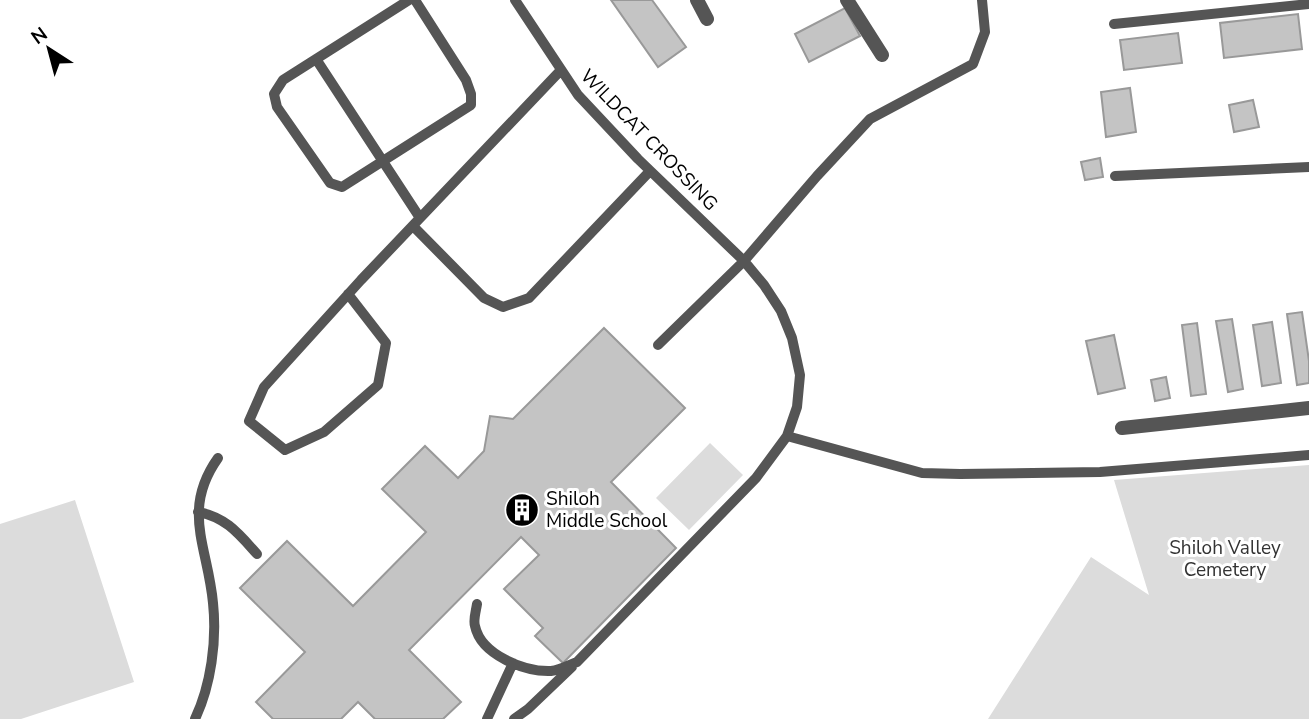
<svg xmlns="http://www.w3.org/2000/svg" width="1309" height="719" font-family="'Nunito Sans',sans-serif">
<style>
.green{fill:#dcdcdc}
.building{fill:#c4c4c4;stroke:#999;stroke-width:2}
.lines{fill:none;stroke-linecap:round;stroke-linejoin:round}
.service{stroke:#555;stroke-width:10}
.minor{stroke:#555;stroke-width:14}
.labels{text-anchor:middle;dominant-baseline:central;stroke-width:6;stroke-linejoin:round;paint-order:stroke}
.street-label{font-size:19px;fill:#000;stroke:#fff}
.poi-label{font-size:19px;fill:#000;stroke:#fff;text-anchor:start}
.park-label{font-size:19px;fill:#333;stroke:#fff}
</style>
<rect width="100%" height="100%" fill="#fff"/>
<path class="green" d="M710,443L743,475L689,530L656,498Z
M1309,465V719H988L1091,557L1149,595L1114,480Z
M75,500L134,682L21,719H0V524Z"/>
<path class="building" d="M611,0H652L686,47L658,67Z
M845,8L860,36L809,62L795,34Z
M1298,14L1302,49L1224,58L1220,23Z
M1178,33L1182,63L1124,70L1120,40Z
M1130,88L1136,132L1106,137L1101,92Z
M1253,100L1259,127L1234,132L1229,105Z
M1100,158L1103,177L1085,180L1081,162Z
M1302,312L1309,361V383L1297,385L1287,314Z
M1232,319L1243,389L1228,392L1216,321Z
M1272,322L1281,383L1262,386L1253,325Z
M1197,323L1206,394L1191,396L1182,325Z
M604,328L685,408L611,482L676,548L563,663L535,636L543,628L504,589L539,555L521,537L409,650L461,702L443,719H375L358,702L341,719H273L256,702L305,652L240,588L287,541L353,606L426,532L382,489L425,446L458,478L484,451L490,416L513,419Z
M1114,335L1125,388L1098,394L1086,341Z
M1166,377L1170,398L1155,401L1151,380Z"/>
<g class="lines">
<path class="service" d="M409,0L283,80L274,94L277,107L330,183L342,187L471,105V94L466,80L415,0
M1114,24L1309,4
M316,59L420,218
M1115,176L1309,167
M413,226L484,298L503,307L529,298L650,171
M348,294L386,343L378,385L324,432L285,450L249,421L264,387L361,280L561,70
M658,345L744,261L817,176L870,119L973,64L985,32L982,0
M787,436L922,473L960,474L1100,472L1309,455
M198,512C226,517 239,534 257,554
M477,604C476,611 473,620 475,626C481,655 525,672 551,671C560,670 569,665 577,662L756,478L787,436L797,407L800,375L792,338L781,311L764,285L744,261L638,159L578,95L515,0
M195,719C211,685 217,641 213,603C208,547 181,510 218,458
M487,719L513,663
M514,719L528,709L572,667"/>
<path class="minor" d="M697,0L707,19
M847,0L882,55
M1122,428L1309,408"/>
</g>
<defs>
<g id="building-disc" transform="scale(1.75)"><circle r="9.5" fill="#000" stroke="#fff"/><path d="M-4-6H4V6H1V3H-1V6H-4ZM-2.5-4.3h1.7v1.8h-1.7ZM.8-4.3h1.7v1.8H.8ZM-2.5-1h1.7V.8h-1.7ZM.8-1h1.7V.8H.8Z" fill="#fff"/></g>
</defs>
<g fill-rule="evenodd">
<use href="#building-disc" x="522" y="510"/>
</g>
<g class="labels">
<g class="street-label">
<text transform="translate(649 140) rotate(46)">WILDCAT CROSSING</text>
</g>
<g class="poi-label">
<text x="546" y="499">Shiloh<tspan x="546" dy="22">Middle School</tspan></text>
</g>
<g class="park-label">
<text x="1225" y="548">Shiloh Valley<tspan x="1225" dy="22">Cemetery</tspan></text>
</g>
</g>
<g transform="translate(49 49) rotate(324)" stroke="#ffffff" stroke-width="5" paint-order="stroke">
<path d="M0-5L12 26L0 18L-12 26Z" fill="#000000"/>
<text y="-10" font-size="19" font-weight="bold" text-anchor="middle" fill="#000000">N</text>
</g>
</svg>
